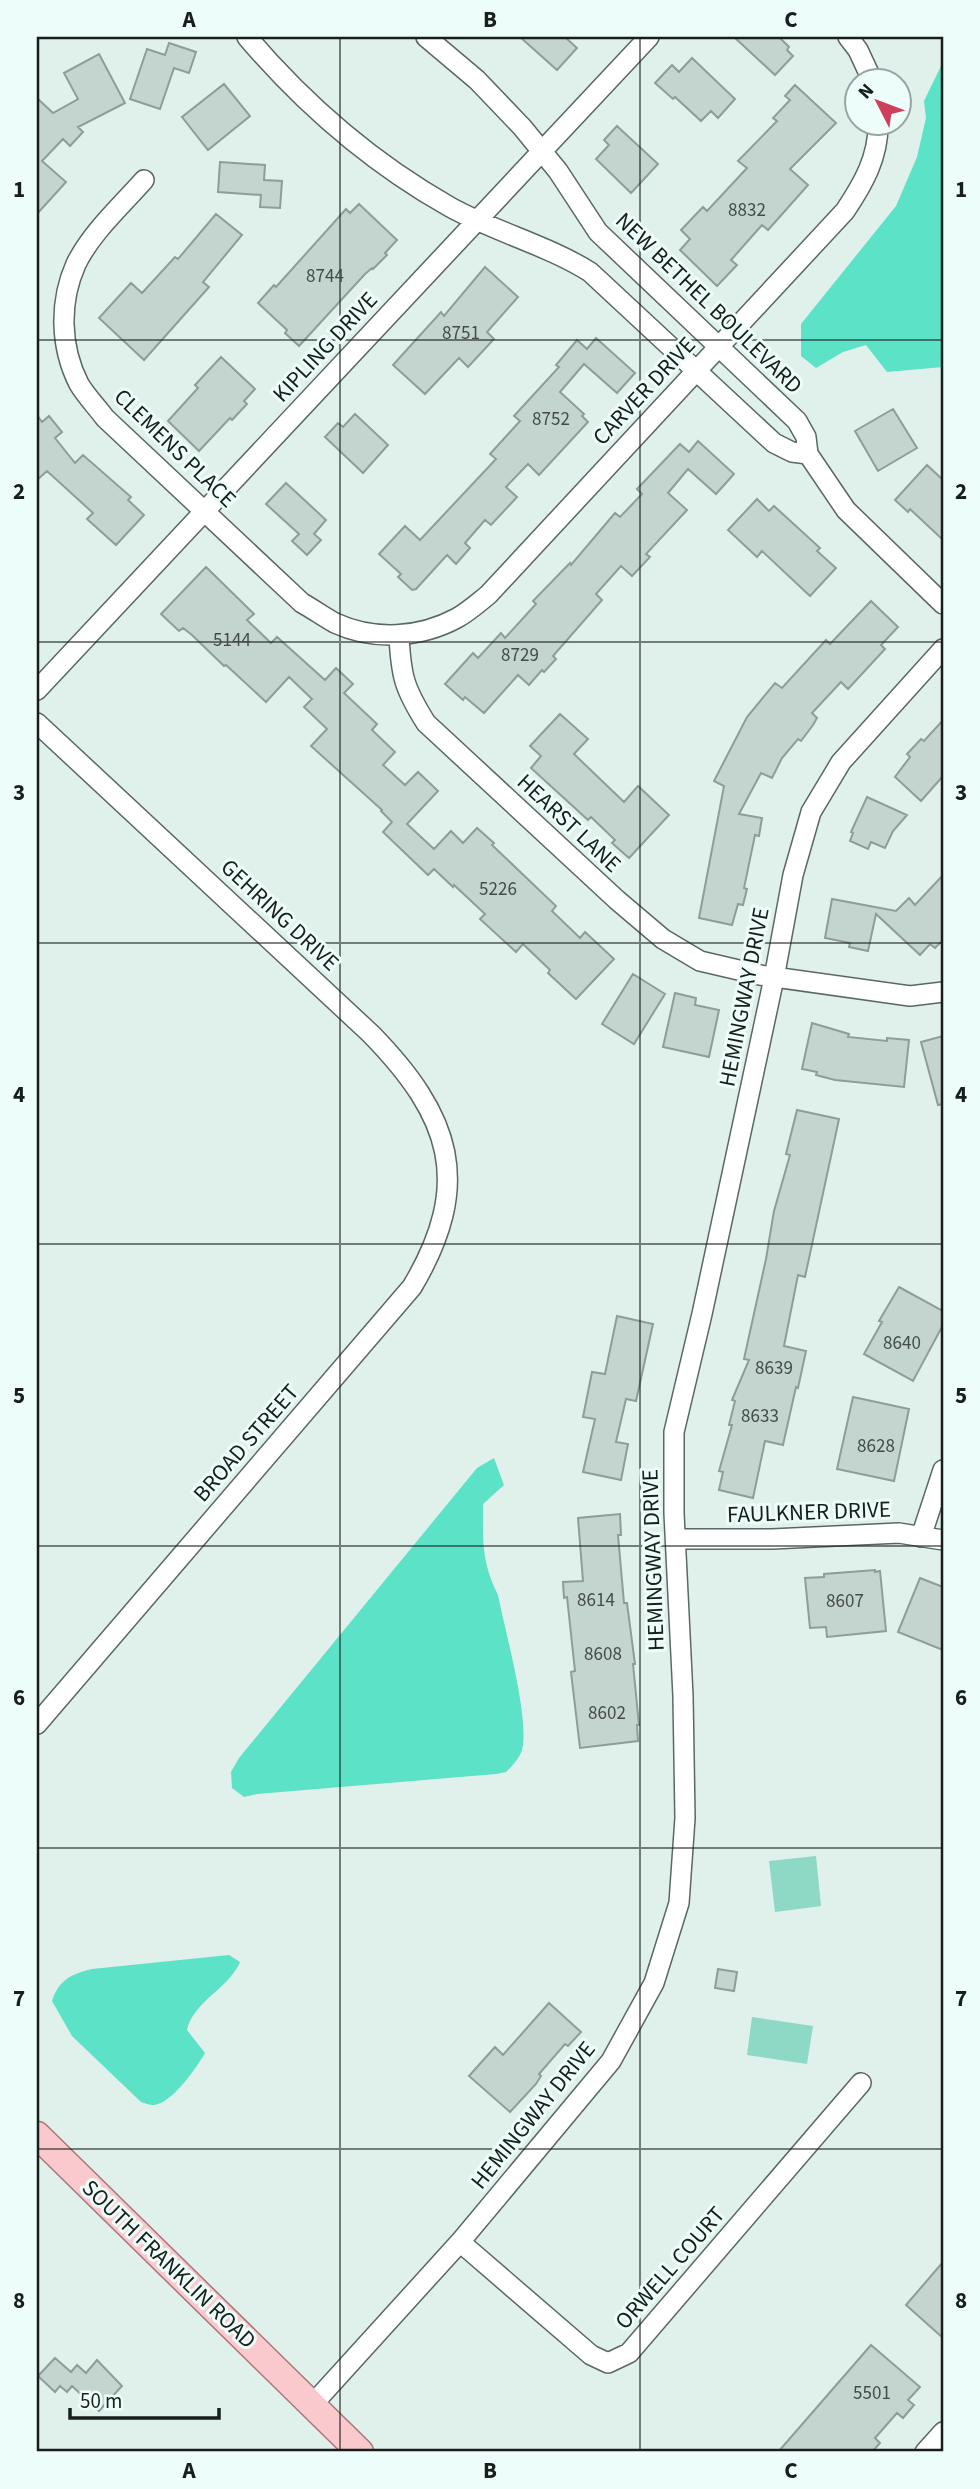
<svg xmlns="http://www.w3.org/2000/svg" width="980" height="2489" font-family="'Source Sans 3',sans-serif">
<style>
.green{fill:#8ed8c6}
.water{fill:#5be2c7}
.building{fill:#c4d4cf;stroke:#8e9d99;stroke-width:2}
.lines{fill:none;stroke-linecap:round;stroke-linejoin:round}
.minor-casing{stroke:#5a6864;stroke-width:22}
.major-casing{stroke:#a9767a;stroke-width:29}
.minor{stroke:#fff;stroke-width:19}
.major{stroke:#fac9cd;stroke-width:26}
.grid{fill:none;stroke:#181e1c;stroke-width:2;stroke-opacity:0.55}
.labels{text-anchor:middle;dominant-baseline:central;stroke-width:6;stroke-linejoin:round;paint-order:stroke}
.number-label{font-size:19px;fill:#434c49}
.street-label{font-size:23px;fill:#181e1c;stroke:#edfdf9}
.neatline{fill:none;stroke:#181e1c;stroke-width:2.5}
.grid-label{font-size:23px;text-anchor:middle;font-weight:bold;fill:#181e1c}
</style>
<rect width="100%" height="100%" fill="#e0f0eb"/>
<path class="green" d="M816,1856L821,1906L775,1912L769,1861Z
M752,2017L813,2026L807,2064L747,2055Z"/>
<path class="water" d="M943,62V367L887,372L866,345L843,352L816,368L801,356V324L896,206L917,157L926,118L924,101Z
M494,1458L504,1485L483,1504C483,1541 481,1560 498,1595C505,1631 530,1719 522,1750C519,1759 512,1766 506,1772L496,1774L257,1794L244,1797L232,1788L231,1772L239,1758L477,1468Z
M229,1955L240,1962C229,1988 193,2002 187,2030L205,2053C197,2067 171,2105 153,2105C149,2105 145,2103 141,2102L72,2036L52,2001C59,1980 71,1974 92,1969Z"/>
<path class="building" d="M520,37H565L577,48L557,70Z
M734,37H779L789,47L787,50L793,56L775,75Z
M169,43L196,52L189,73L174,68L160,109L130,99L147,49L165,55Z
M99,54L125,103L78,127L83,132L70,146L63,139L42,161L66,182L37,214V98L53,113L78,99L64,73Z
M692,58L735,99L718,118L711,111L701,121L675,97L673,99L655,83L672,65L679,72Z
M224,84L250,116L208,150L182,117Z
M795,85L836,123L790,169L808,185L768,230L762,225L731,260L737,265L717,286L680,250L690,239L681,230L703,207L707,211L747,168L738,161L777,121L773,118L790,100L785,96Z
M617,126L658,164L631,193L596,159L609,145L604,140Z
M220,162L265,165L264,180L282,181L280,208L260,207L261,195L218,192Z
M359,204L397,240L385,253L387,255L373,269L372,268L365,274L299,346L285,333L287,330L258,303L274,285L276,287L346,209L350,213Z
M216,214L242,235L203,282L209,287L144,360L99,318L131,283L142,293L175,257L178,259Z
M485,267L518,297L487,332L494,339L468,367L459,358L425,394L393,365L441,312L444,316Z
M596,338L635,373L617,393L584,364L560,392L584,414L582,416L588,422L539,475L528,464L506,487L517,497L491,525L485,520L465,543L470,548L456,564L447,555L416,589L412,590L398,577L401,574L379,554L405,526L420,540L496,459L490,454L520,421L514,416L559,367L556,365L577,340L587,349Z
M221,357L255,389L244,401L247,404L232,420L230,418L199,451L168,421L198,388L195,385Z
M893,409L917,448L878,471L855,431Z
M355,414L388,445L363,473L325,437L338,423L343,427Z
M37,415L42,422L49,416L62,432L55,438L75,463L83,455L131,497L128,500L144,515L116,545L87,519L93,513L47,471L37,480Z
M698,441L734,474L716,494L688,469L668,493L687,510L646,554L650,557L632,576L621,566L596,594L602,600L553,656L556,659L544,672L542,670L529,685L518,675L484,713L465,697L463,700L445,684L473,653L478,658L501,633L505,638L536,604L533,601L570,563L571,565L615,513L620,517L642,494L637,489L680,444L689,452Z
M927,465L943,480V540L910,509L908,512L895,500Z
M286,483L326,520L314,534L321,540L307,555L292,541L299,534L266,504Z
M757,499L769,511L774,506L820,548L817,551L836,568L810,596L762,551L757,557L728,530Z
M206,567L254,614L247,620L271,643L277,637L325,680L336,668L353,684L344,693L377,724L372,730L395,752L383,765L405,785L418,772L438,791L407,824L434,849L451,831L463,843L477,828L494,843L492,845L556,906L552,911L580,938L585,932L614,959L576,999L548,973L550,970L523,944L516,952L480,919L485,914L454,885L453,887L434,869L428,875L383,832L392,822L381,811L382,810L311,746L327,729L304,707L312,699L289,677L266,702L226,665L224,666L192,635L183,628L179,631L161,614Z
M871,601L898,627L881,645L885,649L848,689L841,682L812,713L817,718L813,725L801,741L798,739L782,758L772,778L761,773L739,814L762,818L759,836L755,835L744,888L747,889L743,905L738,904L732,925L699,918L724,786L714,781L747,717L775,683L782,688L826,640L830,644Z
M560,714L588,739L574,754L624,802L638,786L669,815L629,858L612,843L615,840L591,817L588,820L531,768L541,756L530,746Z
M943,720V776L921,801L895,777L910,757L907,754L921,739L924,741Z
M867,797L907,815L893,831L885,848L871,842L868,849L850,841L853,833L851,832Z
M943,875V940L935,948L930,944L920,955L876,914L868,951L849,947L850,943L825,938L832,899L896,911L909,898L915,905Z
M633,974L665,994L634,1044L602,1024Z
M675,993L696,998L695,1005L719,1010L709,1057L663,1047Z
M812,1023L849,1034L848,1037L887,1041V1038L909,1040L904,1087L835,1080L816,1075L817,1072L802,1069Z
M943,1036V1104L938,1105L921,1042Z
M797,1110L839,1119L805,1277L798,1275L784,1346L806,1351L798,1388L796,1387L783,1445L765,1441L753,1498L719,1490L723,1472L719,1471L732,1425H729L735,1401L732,1400L749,1360L744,1359L766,1259L774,1211L790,1155L786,1154Z
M899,1287L943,1311V1325L913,1381L864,1354L882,1322L879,1321Z
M617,1316L653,1324L636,1401L626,1399L616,1442L628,1444L621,1480L583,1472L595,1419L583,1417L592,1372L605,1374Z
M853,1397L909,1409L894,1481L837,1469Z
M620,1514L621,1535H618L624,1603H627L635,1664H633L639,1725H637L638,1741L580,1748L571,1672L575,1671L567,1597L564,1598L563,1582L583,1581L578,1518Z
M875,1570V1572L880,1571L886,1631L827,1637L826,1627L810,1628L805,1578L824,1577V1574Z
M920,1578L943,1587V1650L898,1632Z
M718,1969L737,1972L734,1991L715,1988Z
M549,2003L581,2032L568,2046L565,2044L539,2074L541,2076L536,2084L510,2112L469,2076L495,2047L503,2055Z
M943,2262V2338L906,2305Z
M871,2345L920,2387L908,2400L914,2405L903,2418L897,2413L875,2438L880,2443L872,2452H778Z
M55,2358L71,2372L77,2365L86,2373L97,2360L122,2386L99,2411L72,2386L67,2392L60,2386L55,2392L38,2376Z"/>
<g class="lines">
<g class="minor-casing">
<path id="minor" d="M247,37C305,105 372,163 450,207C495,232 547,245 590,272L774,443L792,452L808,454
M426,37L477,80L522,127L558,171L598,232L797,421L806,437L808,454L846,510L943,604
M848,37L858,50L872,80
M144,180C121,206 91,233 76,264C59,302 60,347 79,384C86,396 97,407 105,418L302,603C313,609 324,617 335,623C374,641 420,638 457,618C468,612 478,603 488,595L845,211C863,184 879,157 878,122
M399,636C401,676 404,688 426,723L617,900L663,939L700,961L760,975L910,996L943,992
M37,690L649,37
M37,723L371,1034C451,1116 474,1183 412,1287L37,1724
M921,1537L943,1470
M676,1539H772L899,1533L943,1540
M460,2242L591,2355L608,2363L629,2353L861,2083
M312,2405L460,2242L611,2061L654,1983L679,1903L685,1818L683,1696L674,1513V1432L702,1314L774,978L793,875L811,812L841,762L943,649
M925,2452L943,2432"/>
</g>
<g class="major-casing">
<path id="major" d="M37,2135L360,2452"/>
</g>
<use href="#minor" class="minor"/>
<use href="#major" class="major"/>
</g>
<path class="grid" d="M340,37V2452M640,37V2452M37,340H943M37,642H943M37,943H943M37,1244H943M37,1546H943M37,1848H943M37,2149H943"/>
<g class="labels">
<g class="number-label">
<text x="747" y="210">8832</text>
<text x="325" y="276">8744</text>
<text x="461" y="333">8751</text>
<text x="551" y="419">8752</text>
<text x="232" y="640">5144</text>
<text x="520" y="655">8729</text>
<text x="498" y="889">5226</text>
<text x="902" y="1343">8640</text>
<text x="774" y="1368">8639</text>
<text x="760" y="1416">8633</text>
<text x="876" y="1446">8628</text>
<text x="596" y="1600">8614</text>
<text x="845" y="1601">8607</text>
<text x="603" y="1654">8608</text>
<text x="607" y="1713">8602</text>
<text x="872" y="2393">5501</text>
</g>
<g class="street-label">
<text transform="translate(709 303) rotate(44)">NEW BETHEL BOULEVARD</text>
<text transform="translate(325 347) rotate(-47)">KIPLING DRIVE</text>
<text transform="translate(644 391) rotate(-47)">CARVER DRIVE</text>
<text transform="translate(175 448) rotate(44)">CLEMENS PLACE</text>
<text transform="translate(569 823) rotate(43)">HEARST LANE</text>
<text transform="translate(280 915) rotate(43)">GEHRING DRIVE</text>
<text transform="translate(744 997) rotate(-79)">HEMINGWAY DRIVE</text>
<text transform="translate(246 1443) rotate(-49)">BROAD STREET</text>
<text transform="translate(809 1512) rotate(-2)">FAULKNER DRIVE</text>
<text transform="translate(653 1560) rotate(-92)">HEMINGWAY DRIVE</text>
<text transform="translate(533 2115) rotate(-51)">HEMINGWAY DRIVE</text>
<text transform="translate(169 2264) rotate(44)">SOUTH FRANKLIN ROAD</text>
<text transform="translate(670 2268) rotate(-49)">ORWELL COURT</text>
</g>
</g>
<rect width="980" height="2489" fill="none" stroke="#edfdf9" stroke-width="77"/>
<g transform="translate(878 102) rotate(312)"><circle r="33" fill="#edfdf9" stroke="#98a4a1" stroke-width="2"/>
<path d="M0-5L12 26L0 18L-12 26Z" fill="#cf3f5c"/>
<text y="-10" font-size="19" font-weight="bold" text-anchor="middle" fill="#181e1c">N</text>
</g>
<path d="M70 2408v10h149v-10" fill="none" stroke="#181e1c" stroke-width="3.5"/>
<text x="80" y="2408" font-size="21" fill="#181e1c" stroke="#edfdf9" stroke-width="5" paint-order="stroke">50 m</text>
<rect x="38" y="38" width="904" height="2412" class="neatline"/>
<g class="grid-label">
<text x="189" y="27">A</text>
<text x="490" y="27">B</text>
<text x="791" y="27">C</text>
<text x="19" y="197">1</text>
<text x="961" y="197">1</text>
<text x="19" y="499">2</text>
<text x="961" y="499">2</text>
<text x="19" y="800">3</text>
<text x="961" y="800">3</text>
<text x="19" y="1102">4</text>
<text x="961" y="1102">4</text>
<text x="19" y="1403">5</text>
<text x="961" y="1403">5</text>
<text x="19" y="1705">6</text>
<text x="961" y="1705">6</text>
<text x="19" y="2006">7</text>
<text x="961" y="2006">7</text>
<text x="19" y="2308">8</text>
<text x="961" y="2308">8</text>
<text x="189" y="2478">A</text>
<text x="490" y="2478">B</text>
<text x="791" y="2478">C</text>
</g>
</svg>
